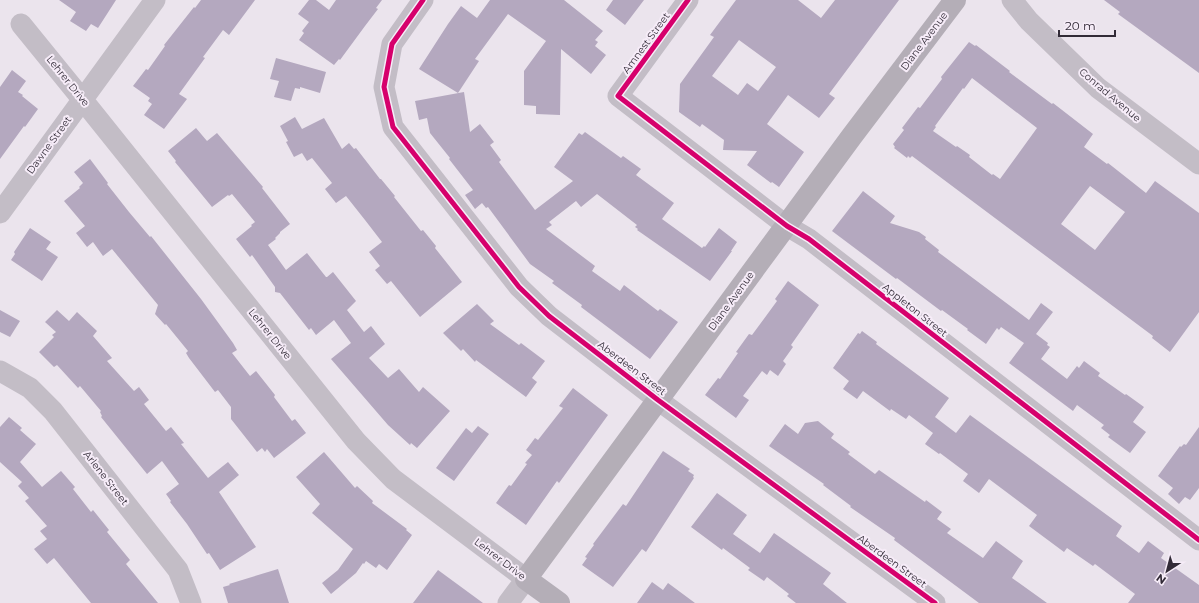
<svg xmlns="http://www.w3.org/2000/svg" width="1199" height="603" font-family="Montserrat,sans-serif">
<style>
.building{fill:#b4a8bf;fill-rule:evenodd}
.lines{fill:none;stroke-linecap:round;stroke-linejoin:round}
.street{stroke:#c3bdc6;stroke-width:21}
.secondary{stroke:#b4aeb7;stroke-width:22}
.cycleway-casing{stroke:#f6ecf8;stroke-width:8}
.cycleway{stroke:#d6006c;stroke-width:5}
.labels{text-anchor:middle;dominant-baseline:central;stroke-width:4;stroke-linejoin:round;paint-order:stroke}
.street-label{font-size:10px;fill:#322b37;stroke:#f6ecf8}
</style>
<rect width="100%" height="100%" fill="#ebe4ed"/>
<path class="building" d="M59,0H116L98,28L91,24L86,31L70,21L76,12Z
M201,0H255L229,35L223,30L203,57L205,58L179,94L187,99L164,129L144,115L152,104L148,101L150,98L133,86L146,69L148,70L165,46L164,45L194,7L195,8Z
M309,0H316L329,10L336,0H382L376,8L378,9L365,26L340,60L339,59L334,65L299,40L304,33L302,31L309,22L298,14Z
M490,0H564L603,31L595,40L598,42L595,46L606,55L591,74L561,49L560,115L536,114V106L524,105V71L546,41L508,14L475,59L479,61L458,93L419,69L448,24L461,6L477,18Z
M613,0H644L625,25L606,10Z
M736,0H798L821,18L835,0H899L829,94L835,98L819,118L788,95L767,124L804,152L779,187L772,182L771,183L747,165L757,151L723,150L724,140L702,124L700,127L679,112L680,84L714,37L710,35ZM739,40L776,67L758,91L747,83L738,95L712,76Z
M1104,0H1199V73L1118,14L1120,12Z
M969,42L975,46L976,45L1010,71L1009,72L1052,104L1053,103L1093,134L1084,147L1107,164L1108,163L1146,193L1155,181L1199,213V312L1170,352L1152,338L1153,336L912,156L910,158L908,156L907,158L894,148L895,147L893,144L904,130L902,128L918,107L920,108L942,79L941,77ZM972,78L1037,128L1000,179L993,174L992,175L969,157L970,155L957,146L956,147L933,131L936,127L935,126L963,88L964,89ZM1090,186L1125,212L1095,250L1061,224Z
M276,58L326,72L320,93L300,87V89L295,88L291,101L274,97L279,81L270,79Z
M12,70L26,81L18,92L23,95L22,96L38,109L25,127L24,126L0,159V87Z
M464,92L470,132L480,124L494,142L490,145L501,160L499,162L535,210L573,181L554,167L579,133L582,135L585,132L621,158L623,156L641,169L636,175L674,203L662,219L702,248L704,246L705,247L719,228L737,242L731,251H732L710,281L637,230L638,229L635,227L637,225L597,194L581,207L576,201L549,222L552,225L546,229L595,266L592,271L620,291L624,285L658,311L660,309L678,322L650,359L581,307L582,305L552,283L554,281L530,264L488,207L486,208L482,203L475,209L465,195L473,190L449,159L450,158L430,133L427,118L419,120L415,101Z
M295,117L302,129L324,118L342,149L349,143L354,149L356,148L380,179H381L395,196L394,197L421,231L423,230L436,246L435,248L462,282L420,317L391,281L387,284L375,270L380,266L369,252L382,242L365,220L346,196L336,203L325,189L332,183L312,158L307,161L302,153L294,157L286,142L288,141L280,126Z
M196,128L207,141L217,133L263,187L262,188L290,224L280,232V233L275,238L276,239L268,245L286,270L307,253L326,277H327L333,272L356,301L347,310L364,332L371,326L385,344L369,358L388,378L399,369L419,392L423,387L450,411L417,448L411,443L410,445L388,425L331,359L351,343L334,320L316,335L311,328L309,330L280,293L275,292V287L252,255L250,257L236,239L252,226L251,225L255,222L232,194L229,196L228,195L212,207L175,162L176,161L168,151Z
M90,159L108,183L107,184L129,212L150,237L151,236L201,299L233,343L237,350L232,353L250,376L256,371L275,395L274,397L292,421L295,419L306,433L274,458L267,449L265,452L262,448L257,452L231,419V407L218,390L215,392L189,358L186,353L188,351L166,324L165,325L155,314L158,305L112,249L103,256L93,242L87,247L76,233L85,226L64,201L80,188L79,187L83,183L74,172Z
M863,191L895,216L890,223L919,232L926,237L925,239L939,250L938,252L1029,320L1041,303L1053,312L1036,334L1048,343L1047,345L1050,347L1041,359L1067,379L1077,366L1079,368L1084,361L1100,373L1098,376L1125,395L1126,394L1144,407L1133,422L1146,432L1130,453L1108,437L1110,435L1101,428L1104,425L1077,405L1073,411L1009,363L1024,343L1001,327L999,330L997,328L986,344L967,330L968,329L942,310L941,311L897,278L896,279L832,231Z
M30,228L51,242L46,249L58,257L42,281L11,260L15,254L14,252Z
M788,281L819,305L791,345L793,347L783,361L786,364L778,376L770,370L767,375L762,371L743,396L749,400L736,418L705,395L718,378L720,379L738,353L736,352L749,334L752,335L777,301L775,299Z
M477,304L494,321L490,324L519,345L521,343L545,361L532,378L537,382L526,397L476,360L475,362L463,349L461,351L443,333Z
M0,310L20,321L10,337L0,332Z
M57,310L69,321L77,312L97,331L93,336L112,358L107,361L134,391L139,387L149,400L144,404L166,431L171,427L184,443L181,444L208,478L228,462L239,475L219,492L256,547L220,570L209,553L207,554L187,524L170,502L171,501L166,494L179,484L162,461L147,474L101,417L102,416L100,412L101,411L80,386L78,388L57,365L54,367L39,352L54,337L52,335L56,332L45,322Z
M862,331L877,342L876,344L949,398L935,417L956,433L970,415L1122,526L1116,536L1139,553L1148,541L1164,553L1161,558L1199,585V603H1128L1135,594L1095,564L1093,566L1067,548L1064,552L1029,526L1037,515L989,479L979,493L963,481L968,474L940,453L939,454L925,444L933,433L909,415L906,419L891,409L890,411L863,391L857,399L843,389L849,381L833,368L858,333L860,334Z
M573,388L608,415L559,483L557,481L526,525L496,503L509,485L511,486L527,464L525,463L532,455L526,450L535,438L538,440L563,408L559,406Z
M9,417L22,428L20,430L36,444L20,462L42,487L61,471L75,487L73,489L91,512L93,510L109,530L107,532L130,560L126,564L158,603H91L54,558L47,564L34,549L47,539L40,531L47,526L25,501L29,498L18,486L22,482L0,462V427Z
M818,421L834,434L831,438L850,452L848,454L875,474L879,470L925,502L926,500L942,512L937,519L951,529L947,533L983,558L996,541L1023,561L1012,578L1047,603H979L894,540L895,538L850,507L851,506L823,485L824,484L769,446L785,424L798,434L805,423Z
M478,426L489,434L454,481L436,468L466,428L472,433Z
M1199,427V488L1190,500L1185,497L1179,504L1168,494L1173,488L1158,476L1180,446L1181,447L1184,444L1186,445Z
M663,451L690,469L688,471L694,475L693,477L694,478L646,552L642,549L613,587L582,565L587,558L585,557L594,545L593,544L623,504L626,506Z
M324,452L355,488L357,486L373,501L372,503L407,529L406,530L412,535L387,570L379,564L376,568L366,561L364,564L363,563L356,573L331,594L322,583L338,570L353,549L312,513L320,504L296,477Z
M717,493L747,515L733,534L760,553L774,533L831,573L823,584L847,603H796L787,596L789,594L767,577L764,581L748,570L750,568L723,548L722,550L691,527Z
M278,569L289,603H228L223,587L230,585L229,584Z
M438,570L483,603H413Z
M652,582L663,590L668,583L695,603H637Z"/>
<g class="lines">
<path class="street" d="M423,0L392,44L384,87L393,127L519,287L549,316L658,400L935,603
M688,0L618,96L787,226L809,239L1199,540
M1012,0L1029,21L1098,88L1199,164
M21,24L82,99L356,441L393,479L526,579L508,603
M0,213L155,0
M0,371L30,388L53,411L178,570L191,603"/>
<path class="secondary" d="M559,603L526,579L852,136L955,0"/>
<g class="cycleway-casing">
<path id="cycleway" d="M423,0L392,44L384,87L393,127L519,287L549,316L658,400L935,603
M688,0L618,96L787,226L809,239L1199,540"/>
</g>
<use href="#cycleway" class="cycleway"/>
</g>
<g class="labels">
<g class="street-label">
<text transform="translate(924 41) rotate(-53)">Diane Avenue</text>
<text transform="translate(646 43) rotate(-54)">Amnest Street</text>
<text transform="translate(68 81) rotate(51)">Lehrer Drive</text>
<text transform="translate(1110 95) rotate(40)">Conrad Avenue</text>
<text transform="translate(49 145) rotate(-54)">Dawne Street</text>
<text transform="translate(731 301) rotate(-54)">Diane Avenue</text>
<text transform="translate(915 310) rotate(38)">Appleton Street</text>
<text transform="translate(270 334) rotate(51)">Lehrer Drive</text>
<text transform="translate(632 368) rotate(37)">Aberdeen Street</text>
<text transform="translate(106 478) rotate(52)">Arlene Street</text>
<text transform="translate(500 559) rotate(37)">Lehrer Drive</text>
<text transform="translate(892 561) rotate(36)">Aberdeen Street</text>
</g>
</g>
<g transform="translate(1167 571) rotate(216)" stroke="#f6ecf8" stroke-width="3" paint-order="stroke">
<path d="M0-3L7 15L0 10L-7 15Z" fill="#322b37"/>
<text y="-6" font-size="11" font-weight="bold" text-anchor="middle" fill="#322b37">N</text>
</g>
<path d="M1059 30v6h56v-6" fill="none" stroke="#322b37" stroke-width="2"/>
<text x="1065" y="30" font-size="12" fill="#322b37" stroke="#f6ecf8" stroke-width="3" paint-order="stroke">20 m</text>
</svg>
